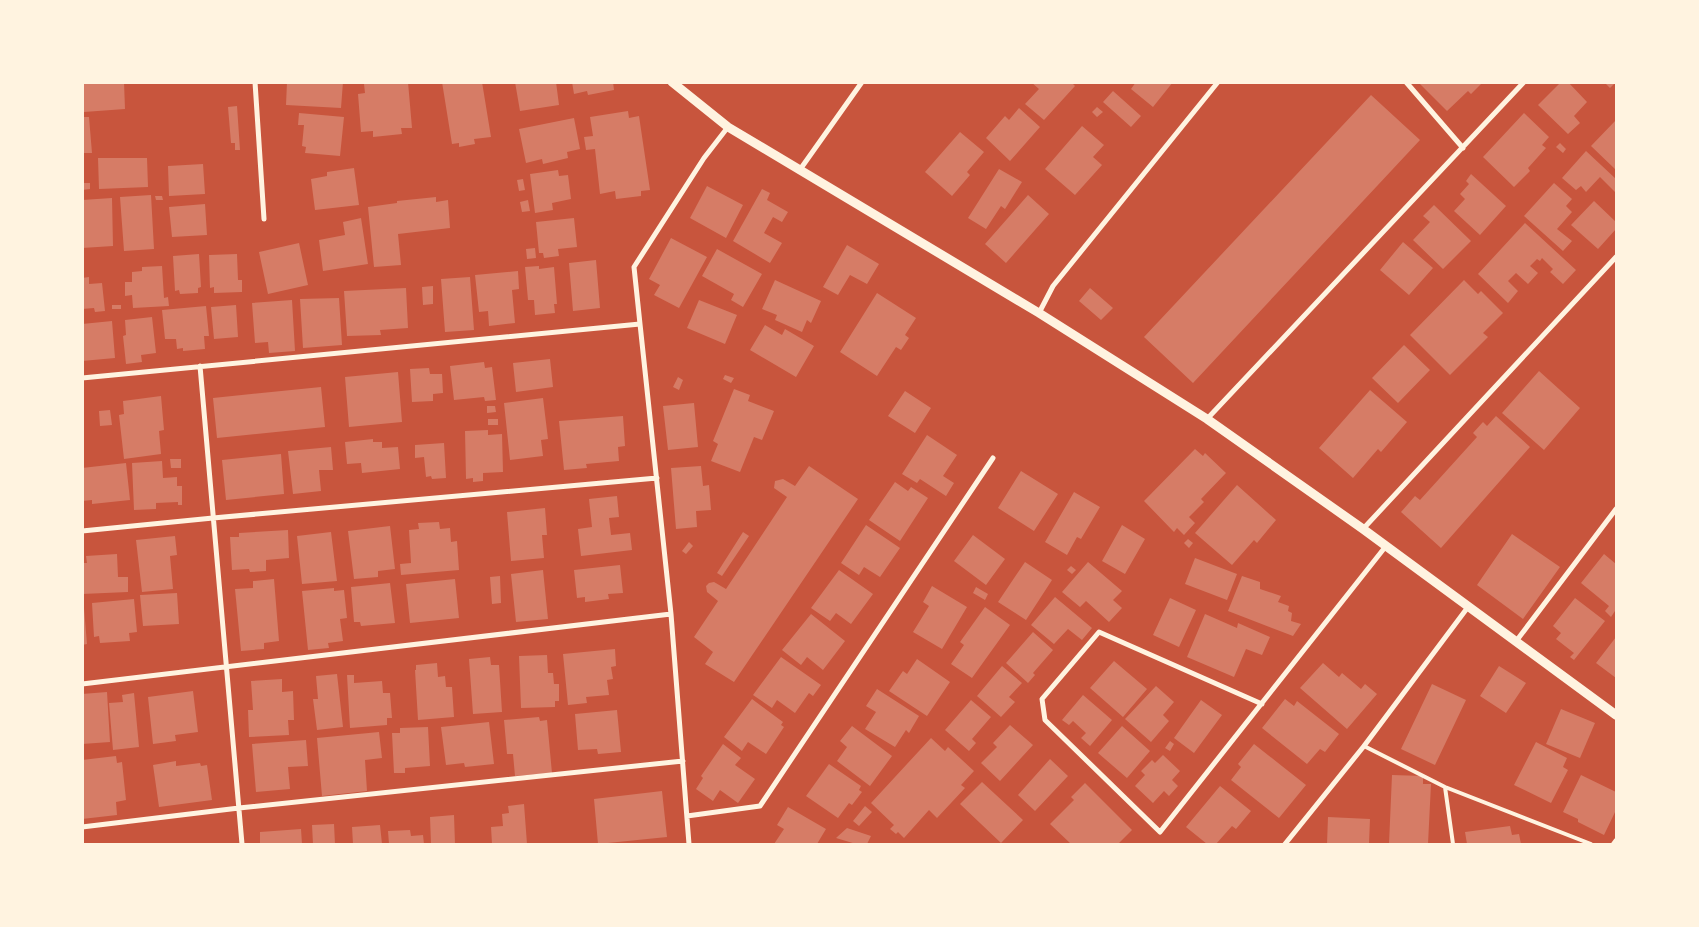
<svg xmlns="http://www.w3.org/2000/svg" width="1699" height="927" font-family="Karla,sans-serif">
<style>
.building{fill:#d67c66}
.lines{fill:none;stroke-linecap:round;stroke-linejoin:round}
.service{stroke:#fff3e0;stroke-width:4}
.minor{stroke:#fff3e0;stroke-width:5}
.tertiary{stroke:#fff3e0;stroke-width:9}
</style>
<rect width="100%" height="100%" fill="#c8553d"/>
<path class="building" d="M82,82H124L125,109L84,112Z
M287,82H343L341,108L286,105Z
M386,82H408L412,128H401L402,134L373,137V131L361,132L358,94L365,93L364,84Z
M442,82H482L491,137L474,139L475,144L459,147V143L452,144Z
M515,82H556L559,105L520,111Z
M572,82H613L614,90L588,95L587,91L574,94Z
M1031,82H1071L1075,86L1044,120L1025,104L1039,89Z
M1136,82H1173L1153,107L1131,89Z
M1418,82H1483L1471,94L1468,91L1447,111Z
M1561,82H1568L1587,102L1574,116L1580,123L1568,134L1538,105Z
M1604,82H1616L1610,88Z
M1113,91L1141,116L1131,127L1103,102Z
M1371,95L1420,140L1193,383L1144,337Z
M237,106L240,150H235V143H231L228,107Z
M1097,107L1103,112L1097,117L1092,112Z
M1019,108L1040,127L1010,161L986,138L1005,116L1009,120Z
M628,111L629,118L639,116L650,190L641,191V196L616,199L615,191L600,194L595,149L586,150L584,137L593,136L590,117Z
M299,113L344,117L340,156L305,153L306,147L302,146L304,125H298Z
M1524,113L1549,137L1542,145L1546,148L1528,168L1530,171L1514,187L1483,157Z
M82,117H89L92,153H82Z
M574,118L580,149L567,152L568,158L543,164L542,159L526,163L519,129Z
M1616,120V170L1591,146Z
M1082,126L1104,145L1093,157L1102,165L1075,195L1045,169Z
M960,132L984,152L967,172L970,175L952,196L925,172Z
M1560,143L1566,149L1563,153L1556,147Z
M1586,151L1616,179V193L1600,177L1586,192L1581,186L1576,190L1562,178Z
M98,158H147L148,187L99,189Z
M203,164L205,194L169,196L168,166Z
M354,168L359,205L315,210L311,179L327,176V172Z
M999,169L1022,182L1005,209L1001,206L986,229L968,218Z
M558,170L559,176L568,175L571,199L552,203L553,210L535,213L530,174Z
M1471,174L1506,206L1480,235L1454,211L1465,199L1460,194L1469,184L1466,181Z
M523,179L525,190L519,191L517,180Z
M82,183H90V189L82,190Z
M1554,183L1572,199L1566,206L1572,212L1557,229L1572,241L1563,251L1524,216Z
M707,186L743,205L726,238L690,218Z
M762,189L770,193L767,200L788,212L782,222L773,217L764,233L782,243L770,263L733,241Z
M151,195L154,249L124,251L120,197Z
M1028,195L1049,214L1006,263L985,244Z
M155,196H162L163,200H156Z
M436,197V202L448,200L450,228L398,234L401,265L374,267L368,207L397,203V201Z
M112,198L113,246L82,248V200Z
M528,200L530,211L522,212L520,202Z
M1594,201L1616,222V229L1598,249L1571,225Z
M205,204L207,235L172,237L169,207Z
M1434,205L1471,241L1443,269L1413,240L1430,222L1423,216Z
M361,218L368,264L323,271L319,240L345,235L343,222Z
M574,218L577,247L558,249L559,256L544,258L543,253H539L536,222Z
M1525,223L1576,270L1563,284L1550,272L1553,269L1542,258L1540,261L1537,259L1530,266L1538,273L1528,284L1516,273L1508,281L1518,291L1508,303L1478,274Z
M671,238L707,257L679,308L654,295L660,285L649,279Z
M1403,242L1433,268L1409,295L1380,270Z
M299,243L308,285L268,294L259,252Z
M847,245L879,264L867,284L850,275L838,295L823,287Z
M535,248L536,258L527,259L526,249Z
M717,249L762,274L743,307L731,300L734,294L702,276Z
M199,254L201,287L198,288V293L180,294L179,290L175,291L173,256Z
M237,254L238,280H242V292L214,293V287L210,288L209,255Z
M596,260L600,308L573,311L569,263Z
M162,266L164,298L168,297L169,306L133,308L132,295L125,296V282H132V272L142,271V267Z
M539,266V269L554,267L557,304H554L555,313L535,315L534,300H528L525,267Z
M518,271L519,289L512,290L515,323L489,326L488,311L479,312L475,275Z
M89,277V284L102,283L105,311L95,312L94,308L82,309V278Z
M470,277L474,330L445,332L441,279Z
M775,280L821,301L811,323L807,320L802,332L775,320L777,315L762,309Z
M1464,280L1478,294L1481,291L1503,313L1483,333L1488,337L1450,375L1410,335Z
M433,286V304L423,305L422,287Z
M406,288L408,328L380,330L381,335L347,336L344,291Z
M1090,288L1113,308L1101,320L1079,301Z
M877,293L916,318L905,335L909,338L901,350L896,347L877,376L840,352Z
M339,298L342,345L303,348L300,299Z
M292,300L295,351L269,353L268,342L255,343L252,303Z
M699,300L737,315L725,344L687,328Z
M112,305H121V309H112Z
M236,305L238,337L214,339L211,307Z
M206,306L209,336H204L205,349L183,351V348L177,349L176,339H165L162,310Z
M152,317L156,353L141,355L142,362L126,364L123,336L126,335L125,320Z
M112,321L115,358L82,361V324Z
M765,325L782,335L785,329L814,346L796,377L750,350Z
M1404,345L1430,370L1398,403L1372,378Z
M550,359L553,387L516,392L513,363Z
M484,362L485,368L492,367L496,400L485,401L484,397L454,400L450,366Z
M429,368L430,374H442L443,393L433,394V401L412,402L410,369Z
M1539,371L1580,408L1544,450L1502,413Z
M398,372L402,422L349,427L345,377Z
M725,375L734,378L731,383L723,379Z
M678,377L683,380L679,390L673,387Z
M321,387L325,427L217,438L213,398Z
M734,389L750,395L748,401L774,411L762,440L754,437L740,472L711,461L718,444L713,441Z
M1370,390L1407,422L1381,452L1378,449L1353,478L1319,448Z
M905,391L931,408L915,433L888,416Z
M161,396L164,430L159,431L161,454L124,459L119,415L124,414L123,401Z
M543,398L548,439L541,440L543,456L510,460L504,403Z
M694,403L698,447L668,450L663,406Z
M487,406H495L496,412L487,413Z
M110,410L112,425L100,426L99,411Z
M623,416L625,446L618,447L619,461L586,464L587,468L564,470L559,421Z
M1496,416L1530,447L1441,548L1401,512L1415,496L1420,500L1477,437L1473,433L1483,422L1487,426Z
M488,419H498V425H488Z
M488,430V435L502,434L503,472L483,473V481L473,482V478L466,479L465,431Z
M927,435L957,455L943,476L954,483L946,496L920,479L917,483L902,474Z
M373,439V442H382V448L398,447L400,469L362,473L361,463L347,464L345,442Z
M444,443L446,478L432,479L431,476L426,477L424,457L415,458V445Z
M331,447L333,470H319L321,491L293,494L288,451Z
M1195,449L1203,456L1205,453L1226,473L1201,499L1204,502L1189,517L1195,523L1184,535L1177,528L1174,532L1144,501Z
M281,454L284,494L226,500L222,460Z
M170,459H181V468H171Z
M162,461L163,478L177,477V486H182V505H178V502L156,503V509L134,510L132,463Z
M126,463L130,500L92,504V500L82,501V468Z
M701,466L703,486L709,485L711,510L696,511L697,527L676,529L671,468Z
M809,466L858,499L734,682L705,664L713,652L694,637L718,601L707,592L706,586L709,583L714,582L726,589L787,497L774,488L775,481L783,479L795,486Z
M1021,471L1058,494L1034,531L998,508Z
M895,482L908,491L911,487L928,498L900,541L869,520Z
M1237,485L1276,520L1257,543L1254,540L1232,565L1195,533Z
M1074,492L1100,507L1081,539L1077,537L1067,555L1045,542Z
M617,496L619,517L609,518L611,535L630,533L632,550L581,556L578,529L592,527L589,499Z
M545,508L547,535H542L544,558L511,561L507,512Z
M439,522L440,529L450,528L451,542L457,541L459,570L401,575L400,564L411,563L409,530L419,529L418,523Z
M866,525L900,548L880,577L864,567L859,575L841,563Z
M1122,525L1145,539L1125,574L1102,561Z
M390,526L395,569L378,571V577L354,579L348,531Z
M288,530L289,558L266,560V571L250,572L249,569L232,570L230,537H239V533Z
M331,532L337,581L302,584L297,536Z
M743,532L749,536L722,576L717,573Z
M1512,534L1560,567L1523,619L1477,585Z
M973,535L1005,559L986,585L954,561Z
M175,536L177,555L170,556L173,589L142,592L136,540Z
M1188,539L1193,543L1189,548L1184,543Z
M689,542L693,546L686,554L682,551Z
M117,554L118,577H128V592L82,594V563H87L86,556Z
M1604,554L1616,564V612L1615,611L1611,617L1605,611L1609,606L1581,583Z
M1195,558L1237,574L1227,600L1185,584Z
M1025,562L1052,580L1026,620L998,602Z
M1088,562L1122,591L1113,600L1122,608L1109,622L1086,601L1080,607L1062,592Z
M620,565L623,593L608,594L609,599L585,602V597L577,598L574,570Z
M1071,566L1076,570L1072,574L1067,570Z
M543,570L548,619L516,622L511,574Z
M839,570L873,594L851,624L836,613L830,621L811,608Z
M500,576L501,603L492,604L490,577Z
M1242,576L1260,582V589L1281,596L1278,602L1289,606L1288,611L1292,613L1291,621L1301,624L1293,636L1228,611Z
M274,579L279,641L264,643V649L241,651L235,589L253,588V581Z
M455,579L459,618L410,623L406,584Z
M390,583L395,623L361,626L360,622H354L351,587Z
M932,586L967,607L942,649L913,632L929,606L923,602Z
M976,587L988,594L985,600L973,593Z
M334,588V591L344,590L347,618L340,619L343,641L328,643L329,648L308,650L302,591Z
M177,593L179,624L143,626L140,595Z
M1055,597L1092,628L1082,640L1068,629L1054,644L1031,625Z
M1170,598L1196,610L1179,647L1153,635Z
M1575,598L1605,621L1574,660L1570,657L1574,653L1556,639L1561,633L1553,626Z
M134,599L137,632L129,633L130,641L100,643L99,636L94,637L92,603Z
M985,607L1010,625L972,678L951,664L964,645L960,642Z
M82,608H84L87,644L82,645Z
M811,614L845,641L823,670L807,657L801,665L782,650Z
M1205,614L1237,628L1238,623L1270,637L1262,655L1246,649L1234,677L1187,657Z
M1033,632L1053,650L1033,673L1035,675L1028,683L1006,663Z
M1616,637V678L1596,663Z
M615,649L616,666L611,667L613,679L607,680L609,695L586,697L587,703L568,705L563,654Z
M547,655L548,673H553L554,684H559V701H555V707L521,708L519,656Z
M490,657L491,665H499L502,712L473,714L469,659Z
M781,657L821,685L813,696L809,693L795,713L777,700L772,708L753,695Z
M917,659L950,682L927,716L889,691L903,671L907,674Z
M1114,661L1147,689L1123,717L1090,688Z
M437,663L438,677L445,676L446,687H452L454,717L418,720L415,670H416V665Z
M1323,663L1339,677L1342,673L1361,689L1365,684L1377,694L1347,729L1300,688Z
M1002,666L1022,683L1009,697L1015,702L1001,717L977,696Z
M1499,666L1526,683L1506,713L1480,696Z
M337,674L343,727L317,730L313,699H318L316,676Z
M347,675H354V683L382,681L383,693H390L392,718H387V725L350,728Z
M282,679V692L293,691L294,720H288L289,735L249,737L248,710H253L251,681Z
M1432,684L1466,700L1435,765L1401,749Z
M1156,686L1174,702L1163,715L1169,721L1151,742L1125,719Z
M877,689L919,716L909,733L906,730L895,747L865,729L876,712L866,706Z
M193,691L198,732L175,735L176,741L153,744L148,697Z
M107,692L110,742L82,744V694Z
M134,693L139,747L113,750L109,703L123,702L122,695Z
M1083,695L1112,720L1090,746L1081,738L1086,733L1073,721L1069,725L1062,720Z
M752,699L783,722L781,725L784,727L766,754L748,742L742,751L724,737Z
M1285,699L1294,706L1297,701L1339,734L1325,752L1320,749L1307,764L1262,728Z
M971,700L991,717L972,739L976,743L969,751L945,730Z
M1201,700L1222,715L1194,753L1174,738Z
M1561,709L1595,723L1580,758L1546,744Z
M617,710L621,752L598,754L597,749L578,750L575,714Z
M539,717L540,721L547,720L552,773L515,776L513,754H507L504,720Z
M489,722L494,764L465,767L464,763L446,765L441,727Z
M1010,725L1033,745L1000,781L981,763L997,747L993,743Z
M852,726L892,756L870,786L837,761L847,747L840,741Z
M1122,726L1150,751L1127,778L1098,753Z
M428,727L430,766L405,768V773H394L392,733H400V728Z
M379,732L382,758L365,760L367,791L322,796L317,738Z
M931,738L945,751L948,747L974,771L961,785L965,788L937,818L929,810L904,838L898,832L896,834L890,829L894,825L871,803Z
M306,740L308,766L288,767L290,789L256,792L252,744Z
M1170,741L1174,744L1170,751L1165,748Z
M1536,742L1567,758L1563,767L1568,770L1551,803L1514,785Z
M723,744L741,758L735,765L755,779L738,803L720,790L713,801L696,789L703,778L701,776Z
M1254,744L1306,785L1279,818L1231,780L1241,767L1238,764Z
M1163,755L1180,771L1172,780L1178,786L1169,796L1164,791L1153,803L1135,786L1145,775L1141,771L1152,760L1155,763Z
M116,756L117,763L122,762L126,800L116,802L117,815L82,819V760Z
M1050,759L1068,776L1035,811L1018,795Z
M176,761V766L200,763L201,766L207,765L212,800L159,807L153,765Z
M829,764L861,786L859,790L862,792L852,805L849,803L838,818L806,796Z
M1392,775L1423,776V784H1431L1428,844H1389Z
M1581,775L1616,792V810L1604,835L1578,822V819L1563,812Z
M982,782L1023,820L1001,843L960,804Z
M1085,783L1132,830L1118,844H1071L1050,824L1074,800L1071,797Z
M1220,786L1251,811L1236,829L1232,826L1216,844H1207L1186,827Z
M662,791L667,837L598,844L594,799Z
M524,804L527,844H492L491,827L503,826L502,814L509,813L508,806Z
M865,806L872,812L859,826L853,821Z
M788,807L826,829L817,844H774L784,829L777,825Z
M454,815L455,844H431L430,817Z
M1328,817L1370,819L1369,844H1327Z
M334,824L335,844H313L312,825Z
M380,825L382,844H353L352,827Z
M1510,826L1512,835L1519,834L1521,844H1467L1465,832Z
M847,828L871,836L867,844H856L836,838Z
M301,829L302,844H260V832Z
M410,830L411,836L423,835L424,844H389L388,831Z"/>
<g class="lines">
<path class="service" d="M1364,746L1445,787L1591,844
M1445,787L1453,844
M1613,844L1616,840"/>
<path class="minor" d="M255,82L264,219
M1406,82L1463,148
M799,171L862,82
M1039,313L1053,286L1218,82
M640,324L671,614L689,844
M200,366L242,844
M82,378L640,324L634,267L704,158L728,127
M1207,419L1524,82
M1363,529L1616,257
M82,531L213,518L657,478
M1517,640L1616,509
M82,684L671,614
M1262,704L1099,632L1042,699L1045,720L1160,832L1386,546
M687,816L760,806L993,458
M82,827L239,808L683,761
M1285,844L1364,746L1468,607"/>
<path class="tertiary" d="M672,82L728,127L1039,313L1207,419L1363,529L1616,715"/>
</g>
<rect width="1699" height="927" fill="none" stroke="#fff3e0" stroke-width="168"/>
</svg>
